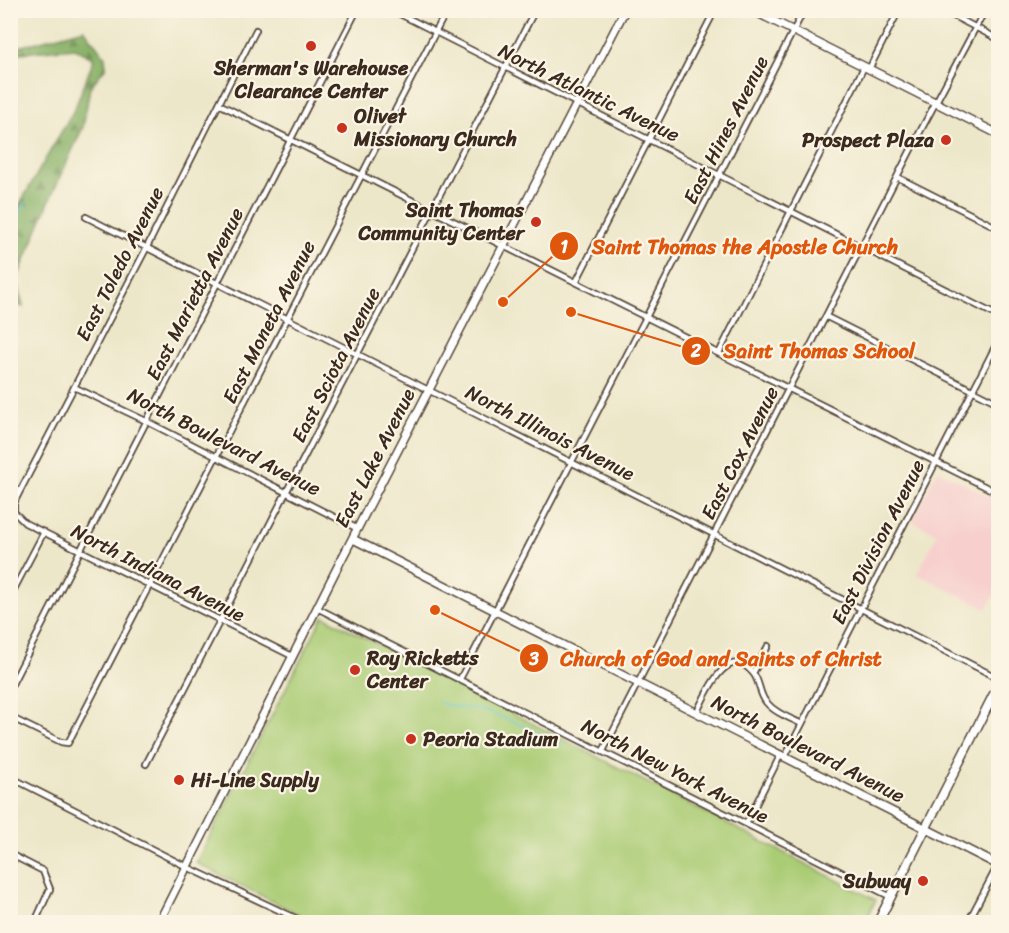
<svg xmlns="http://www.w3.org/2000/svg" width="1009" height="933" font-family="Sriracha,sans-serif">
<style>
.built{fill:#f7d0ce}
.forest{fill:url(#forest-firs);stroke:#616d42;stroke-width:1.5}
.pitch{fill:#aacc75;stroke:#727b4a;stroke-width:1.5}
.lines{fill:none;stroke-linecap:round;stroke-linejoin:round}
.stream{stroke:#5ac6d2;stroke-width:1.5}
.street-casing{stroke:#564638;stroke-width:8}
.secondary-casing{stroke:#564638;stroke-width:10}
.highway-casing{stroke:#564638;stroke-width:11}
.street{stroke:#fff;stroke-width:4.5}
.secondary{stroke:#fff;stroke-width:7}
.highway{stroke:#fff;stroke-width:8}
.poi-dot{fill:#c8321e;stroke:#fcf5e5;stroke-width:2}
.labels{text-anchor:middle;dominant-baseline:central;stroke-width:4.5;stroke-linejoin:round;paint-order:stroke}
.poi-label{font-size:20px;font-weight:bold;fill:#3b2a1e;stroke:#fcf5e5;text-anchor:start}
.street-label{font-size:20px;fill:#3b2a1e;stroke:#fcf5e5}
.leader{fill:none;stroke:#df570d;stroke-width:2}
.callout-dot{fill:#df570d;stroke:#fcf5e5;stroke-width:2}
.mark-label{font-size:18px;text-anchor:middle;font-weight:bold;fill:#fff}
.callout-label{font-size:21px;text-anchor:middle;font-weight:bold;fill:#df570d;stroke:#fcf5e5;stroke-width:4.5;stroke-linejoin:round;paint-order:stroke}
</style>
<defs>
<pattern id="forest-firs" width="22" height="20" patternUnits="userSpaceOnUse" patternTransform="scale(1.5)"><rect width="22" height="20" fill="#87b066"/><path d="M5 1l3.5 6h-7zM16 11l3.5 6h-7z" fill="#708f53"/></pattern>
</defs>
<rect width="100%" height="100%" fill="#fcf5e5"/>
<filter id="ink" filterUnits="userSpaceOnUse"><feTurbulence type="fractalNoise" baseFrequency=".0167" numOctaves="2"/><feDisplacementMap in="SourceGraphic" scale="12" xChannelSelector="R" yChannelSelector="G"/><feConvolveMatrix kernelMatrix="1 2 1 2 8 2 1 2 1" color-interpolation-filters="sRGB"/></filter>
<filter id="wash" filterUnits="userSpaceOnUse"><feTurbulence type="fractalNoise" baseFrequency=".008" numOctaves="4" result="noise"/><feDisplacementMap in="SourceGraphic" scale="24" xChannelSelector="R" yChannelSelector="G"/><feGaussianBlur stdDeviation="1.35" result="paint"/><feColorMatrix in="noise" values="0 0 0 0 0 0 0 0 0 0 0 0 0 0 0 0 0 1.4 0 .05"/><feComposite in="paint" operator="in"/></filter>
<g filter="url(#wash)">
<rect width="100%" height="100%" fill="#ede7ca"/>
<path class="built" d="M938,470L998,501V586L987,609L917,574L937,534L912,521Z"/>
<path class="forest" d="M84,29L105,57L106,67L90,87L83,127L51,197L17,279L23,307L11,302V219L75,108L94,59L75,48L20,53L11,56V49Z"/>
<path class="pitch" d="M323,616L876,900L864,922H314L196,863Z"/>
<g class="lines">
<path class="stream" d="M10,235L26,202
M439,702C451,708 463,707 476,709C505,716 536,731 563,745"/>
</g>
</g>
<g filter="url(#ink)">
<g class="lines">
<g class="street-casing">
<path id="street" d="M392,10L998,316
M942,10L998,39
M256,30L147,247L19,493L14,503V512L25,523L292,656
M869,69L899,10
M219,104L998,493
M897,177L998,228
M86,217L998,678
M576,282L715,10
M827,317L998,403
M719,353L864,67
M74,387L146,421L358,529
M10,597L44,532
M317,608L891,897
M753,673L768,646
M460,679L804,10
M10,688L357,10
M697,712C706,694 727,642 753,673C760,681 759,694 766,702C775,713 790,718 802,724
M10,717L61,742L68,743L447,10
M603,751L921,130L985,10
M785,757L998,341
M146,764L535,10
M10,777L187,867L304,922
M746,824L781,754
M10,854L43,871L50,889L35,922
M968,922L998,865"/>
</g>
<g class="secondary-casing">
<path id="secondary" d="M752,10L998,134
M353,539L998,865
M159,922L335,572L625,10"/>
</g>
<g class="highway-casing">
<path id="highway" d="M878,922L998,686"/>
</g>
<use href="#street" class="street"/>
<use href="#secondary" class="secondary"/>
<use href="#highway" class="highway"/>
</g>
</g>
<g class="poi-dot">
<circle cx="311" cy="46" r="6"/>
<circle cx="342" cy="128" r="6"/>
<circle cx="946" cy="140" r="6"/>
<circle cx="536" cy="222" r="6"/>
<circle cx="355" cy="670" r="6"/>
<circle cx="411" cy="739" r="6"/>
<circle cx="179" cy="780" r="6"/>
<circle cx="923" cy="881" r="6"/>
</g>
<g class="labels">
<g class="poi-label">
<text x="311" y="68" text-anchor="middle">Sherman's Warehouse<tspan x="311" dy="23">Clearance Center</tspan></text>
<text x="354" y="116">Olivet<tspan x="354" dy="23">Missionary Church</tspan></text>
<text x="934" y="140" text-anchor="end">Prospect Plaza</text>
<text x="524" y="210" text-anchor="end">Saint Thomas<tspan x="524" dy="23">Community Center</tspan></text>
<text x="367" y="658">Roy Ricketts<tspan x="367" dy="23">Center</tspan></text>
<text x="423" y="739">Peoria Stadium</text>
<text x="191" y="780">Hi-Line Supply</text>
<text x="911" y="881" text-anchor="end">Subway</text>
</g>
<g class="street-label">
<text transform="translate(589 93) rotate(26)">North Atlantic Avenue</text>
<text transform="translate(726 130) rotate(-63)">East Hines Avenue</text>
<text transform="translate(120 264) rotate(-63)">East Toledo Avenue</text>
<text transform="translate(195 294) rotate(-63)">East Marietta Avenue</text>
<text transform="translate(269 322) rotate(-63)">East Moneta Avenue</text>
<text transform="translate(336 365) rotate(-63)">East Sciota Avenue</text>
<text transform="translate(550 433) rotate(27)">North Illinois Avenue</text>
<text transform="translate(224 442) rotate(27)">North Boulevard Avenue</text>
<text transform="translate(740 453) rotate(-63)">East Cox Avenue</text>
<text transform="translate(375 458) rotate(-63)">East Lake Avenue</text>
<text transform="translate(878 542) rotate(-63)">East Division Avenue</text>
<text transform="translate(158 573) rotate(27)">North Indiana Avenue</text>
<text transform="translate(808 749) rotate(27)">North Boulevard Avenue</text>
<text transform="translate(675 771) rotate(27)">North New York Avenue</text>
</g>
</g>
<path class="leader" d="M503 302L564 246M571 312L696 351M435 610L534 658"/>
<g class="callout-dot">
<circle cx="503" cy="302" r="6"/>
<circle cx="571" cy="312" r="6"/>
<circle cx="435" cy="610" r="6"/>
<circle cx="564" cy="246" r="15"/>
<circle cx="696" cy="351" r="15"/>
<circle cx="534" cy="658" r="15"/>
</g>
<g class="mark-label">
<text x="564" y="253">1</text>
<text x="696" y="357">2</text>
<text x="534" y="665">3</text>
</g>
<g class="callout-label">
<text x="745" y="254">Saint Thomas the Apostle Church</text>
<text x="819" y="358">Saint Thomas School</text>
<text x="721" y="666">Church of God and Saints of Christ</text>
</g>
<rect width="1009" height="933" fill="none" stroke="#fcf5e5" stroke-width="36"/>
</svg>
